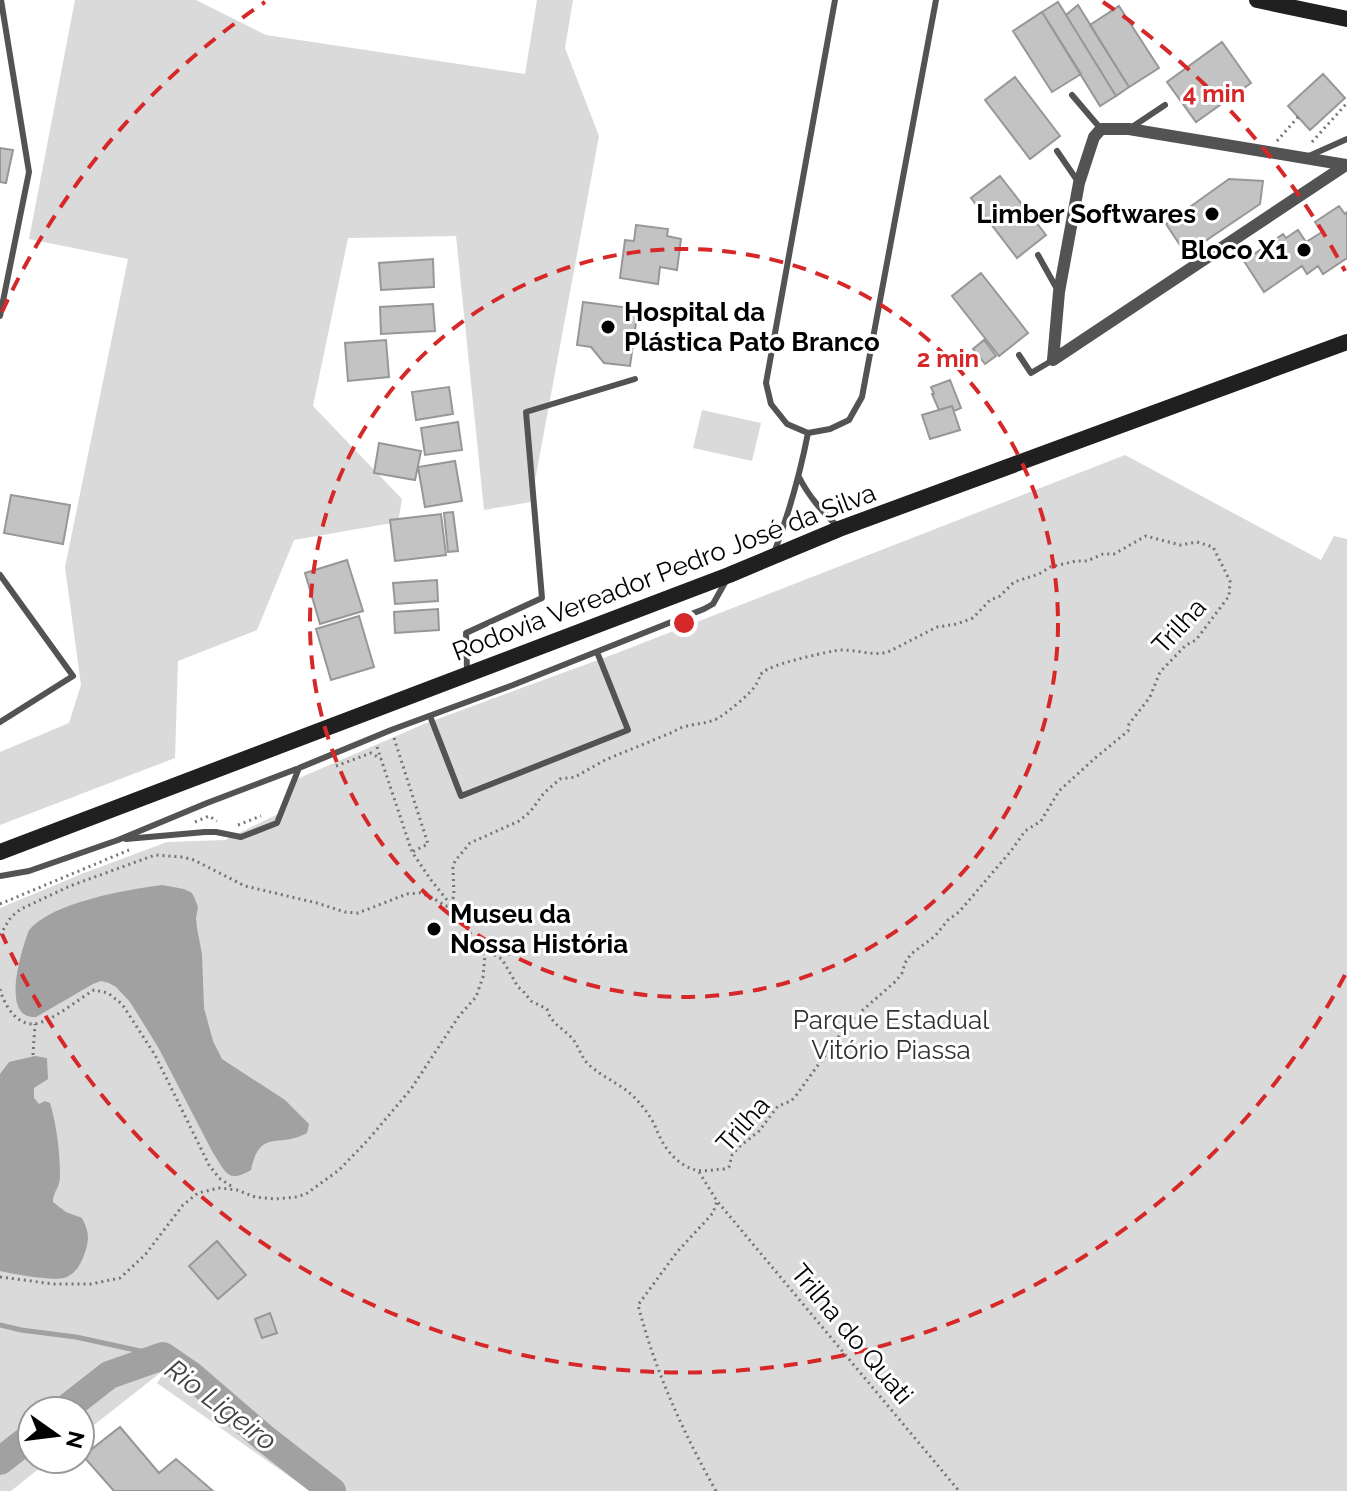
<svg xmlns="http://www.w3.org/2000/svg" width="1347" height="1491" font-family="Raleway,sans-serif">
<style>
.green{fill:#dadada}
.water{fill:#a1a1a1}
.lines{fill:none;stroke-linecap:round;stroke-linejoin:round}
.stream{stroke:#a1a1a1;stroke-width:5}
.river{stroke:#a1a1a1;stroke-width:28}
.building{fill:#c3c3c3;stroke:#979797;stroke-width:2}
.path{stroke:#757575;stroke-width:3;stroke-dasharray:2 4;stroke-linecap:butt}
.lane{stroke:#535353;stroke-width:6}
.street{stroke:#535353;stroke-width:12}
.secondary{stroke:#202020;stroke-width:16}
.ring{fill:none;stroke:#d62828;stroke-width:4;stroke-dasharray:14 10}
.poi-dot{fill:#000;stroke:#fff;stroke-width:3}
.labels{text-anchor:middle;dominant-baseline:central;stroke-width:6;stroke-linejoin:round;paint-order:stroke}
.poi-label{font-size:26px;font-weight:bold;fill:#000;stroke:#fff;text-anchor:end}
.street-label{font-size:26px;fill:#000;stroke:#fff}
.park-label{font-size:26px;fill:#313131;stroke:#fff}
.water-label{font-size:28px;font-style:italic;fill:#424242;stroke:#fff}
.centre{fill:#d62828;stroke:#fff;stroke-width:4}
.ring-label{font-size:24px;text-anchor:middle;font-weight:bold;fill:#d62828;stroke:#fff;stroke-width:6;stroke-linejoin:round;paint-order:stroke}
</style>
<rect width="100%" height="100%" fill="#fff"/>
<path class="green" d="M75,0H196L266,35L525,74L537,0H573L565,48L599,136L531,502L484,510L456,236L348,238L313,406L402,499L398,522L294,540L257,630L178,661L175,758L0,825V752L69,723L81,685L65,567L128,259L29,239Z
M702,410L761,423L752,461L693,448Z
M1125,455L1321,560L1334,536L1347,539V1491H310L157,1383L169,1366L80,1436V1411H32V1459H51L11,1491H0V908L84,873L167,842L225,840L278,814L290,782L424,724L617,653Z"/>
<path class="water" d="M162,885L184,889L192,893L195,899L198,907L196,918L197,928L202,954L204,1008L213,1041L222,1059L285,1100L309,1124L307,1133C279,1149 260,1127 251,1170C227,1184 226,1172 213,1153L158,1047L130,1002L116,987L109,983L101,981L93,984L36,1017C0,1019 21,951 29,930C53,902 125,890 162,885Z
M35,1056L47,1058L48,1079L34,1088V1098L39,1104L45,1101L50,1103C57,1126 60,1153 60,1177C60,1187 53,1192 53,1202L66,1212L82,1218C89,1231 90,1240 84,1255C81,1264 75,1275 64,1278C51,1281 14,1274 0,1271V1074L9,1062Z"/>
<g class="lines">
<path class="stream" d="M0,1325L21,1330L76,1337L163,1356"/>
<path class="river" d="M63,1411L109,1375L163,1356L192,1376L264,1438L332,1491
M0,1461L32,1436"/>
</g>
<path class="building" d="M1058,2L1116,96L1100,106L1042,12Z
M1078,5L1129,87L1116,96L1066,15Z
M1119,6L1159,68L1129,87L1090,25Z
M1042,12L1081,74L1052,92L1013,31Z
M1222,42L1251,83L1196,122L1167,82Z
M1323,74L1345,98L1310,130L1288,106Z
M1015,77L1060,136L1030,159L985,100Z
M0,148L13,150L6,183L0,182Z
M1000,176L1046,235L1017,258L971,198Z
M1229,179L1263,181L1260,204L1186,254L1166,224Z
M1339,206L1345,214L1347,212V258L1323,274L1318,266L1307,274L1302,266L1264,292L1244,261L1283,234L1286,238L1298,230L1306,242L1322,232L1315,222Z
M636,225L668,229L667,236L681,239L677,270L660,267L658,284L620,278L625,240L634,241Z
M433,259L434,287L381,290L379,263Z
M981,273L1028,333L999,356L952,296Z
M583,302L638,309L630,366L604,363L591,347L577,345Z
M433,304L435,331L381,334L380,307Z
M386,340L389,377L348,381L345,343Z
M984,340L996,356L985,364L973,349Z
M950,380L961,408L954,411L952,406L939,410L932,394H934L931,387Z
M449,387L453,414L416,420L412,392Z
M952,406L960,430L930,439L922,415Z
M458,422L462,450L425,455L421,428Z
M379,443L421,451L415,480L374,473Z
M455,461L462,501L425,507L418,467Z
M11,495L70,505L63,544L4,533Z
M453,512L458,551L448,552L444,513Z
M441,514L446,555L395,561L390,520Z
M347,560L363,611L320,624L305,573Z
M437,580L438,601L395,604L393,583Z
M438,609L439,630L395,633L394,612Z
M359,616L374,667L331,680L316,629Z
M217,1241L246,1275L218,1299L189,1266Z
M270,1313L277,1333L262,1338L255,1319Z
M120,1427L159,1473L176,1459L213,1491H114L83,1456Z"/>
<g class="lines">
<path class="path" d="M1277,141L1298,117
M1312,142L1347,103
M394,738L428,844L412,852
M377,747L412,852L431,880L451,905
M336,766L371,753L381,759
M195,822L209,816L217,821
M238,825L261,816
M0,904L129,850
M0,935L11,917L21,909L70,886L155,855L182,857L194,860L245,886L317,903L345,912L358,913L407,894L420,893L431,897L446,906L451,905
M0,989C4,1005 18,1029 39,1023C58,1017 77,1000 94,990L108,993L122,1004L155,1055L209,1165L219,1178L234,1188
M33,1055L35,1024
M699,1172L717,1201L959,1491
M0,1277L54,1284H91L120,1278L145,1255L183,1205L198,1193L219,1188L237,1190L255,1197L275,1199L296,1197L306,1194L339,1170L368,1140L411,1089L459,1016L476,997L483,977L485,955L451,905L454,895L453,868L455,861L470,843L519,821L530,812L544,793L560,779L575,777L605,760L673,732C687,722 706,726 720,717C729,711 752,693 757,683C762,674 755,680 762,673C771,664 819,654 833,651C852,647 870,657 888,652L937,627L957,624L973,618L990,600L1000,596L1014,582L1039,574L1050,567L1076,561H1087L1103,554H1114L1146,536L1180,545L1197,542L1213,547L1230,581L1229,596L1196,640L1186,645L1160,672L1150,697L1129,724L1128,731L1094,759L1059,791L1041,821L1025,831L1011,851L959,912L948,920L935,936L911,954L905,963L902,973L896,981L849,1022L795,1097L791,1101L778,1106L759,1131L739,1147L732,1155L729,1167L726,1169C709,1169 700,1175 684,1165C669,1156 661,1141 655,1126C650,1115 641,1104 633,1096C619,1083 600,1076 587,1063C580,1055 578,1044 571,1037C562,1028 550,1022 547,1009L531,1001L523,991L518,987L502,959L480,948
M716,1491C683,1432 655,1371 638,1305L677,1252L713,1213L717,1201"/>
<path class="lane" d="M835,0L766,383L771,404L787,424L808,433L830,429L849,420L862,397L936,0
M1072,95L1101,129
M1132,127L1165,105
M1057,151L1079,183
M1309,156L1347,139
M1038,255L1057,289
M0,316L29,172L1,0
M1019,355L1031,373L1053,360
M799,477C809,497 822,511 838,527
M774,553C789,513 800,474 808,433
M0,575L73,676L0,722
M467,671L466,633L542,598L526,412L635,379
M430,716L461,796L628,730L597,652
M126,839L205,832H216L241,837L277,823L299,768
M0,876L29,871L118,840L207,803L299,768L391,730L513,685L704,609L713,604L727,579"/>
<path class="street" d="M1346,165L1053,360L1059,292L1079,183L1094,137L1101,129H1129L1347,165"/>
<path class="secondary" d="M1257,0L1347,19
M0,852L729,575L839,529L1347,342"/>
</g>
<g class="ring">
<circle cx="684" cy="623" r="374"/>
<path d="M1345 975A749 749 0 0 1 2 934M2 312A749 749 0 0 1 265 2M1103 2A749 749 0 0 1 1345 271"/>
</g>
<g class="poi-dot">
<circle cx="1212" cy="214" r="8"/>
<circle cx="1304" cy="250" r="8"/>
<circle cx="608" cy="327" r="8"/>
<circle cx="434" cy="929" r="8"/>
</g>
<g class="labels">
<g class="poi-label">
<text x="1196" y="214">Limber Softwares</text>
<text x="1288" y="250">Bloco X1</text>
<text x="624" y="312" text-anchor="start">Hospital da<tspan x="624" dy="30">Plástica Pato Branco</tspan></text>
<text x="450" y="914" text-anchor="start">Museu da<tspan x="450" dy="30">Nossa História</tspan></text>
</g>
<g class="street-label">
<text transform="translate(664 572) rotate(-21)">Rodovia Vereador Pedro José da Silva</text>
<text transform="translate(1179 626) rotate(-47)">Trilha</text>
<text transform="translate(743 1124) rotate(-48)">Trilha</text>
<text transform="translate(852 1334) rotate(50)">Trilha do Quati</text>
</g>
<g class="park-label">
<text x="891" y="1020">Parque Estadual<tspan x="891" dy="30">Vitório Piassa</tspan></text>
</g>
<g class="water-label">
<text transform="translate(221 1405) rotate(37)">Rio Ligeiro</text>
</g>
</g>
<circle cx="684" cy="623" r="12" class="centre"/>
<g class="ring-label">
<text x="1214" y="102">4 min</text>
<text x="948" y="367">2 min</text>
</g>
<g transform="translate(56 1435) rotate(104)"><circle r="38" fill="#ffffff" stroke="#999999" stroke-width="2"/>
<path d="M0-6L14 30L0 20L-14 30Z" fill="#000000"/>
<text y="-12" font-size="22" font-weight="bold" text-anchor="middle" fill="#000000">N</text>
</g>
</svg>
